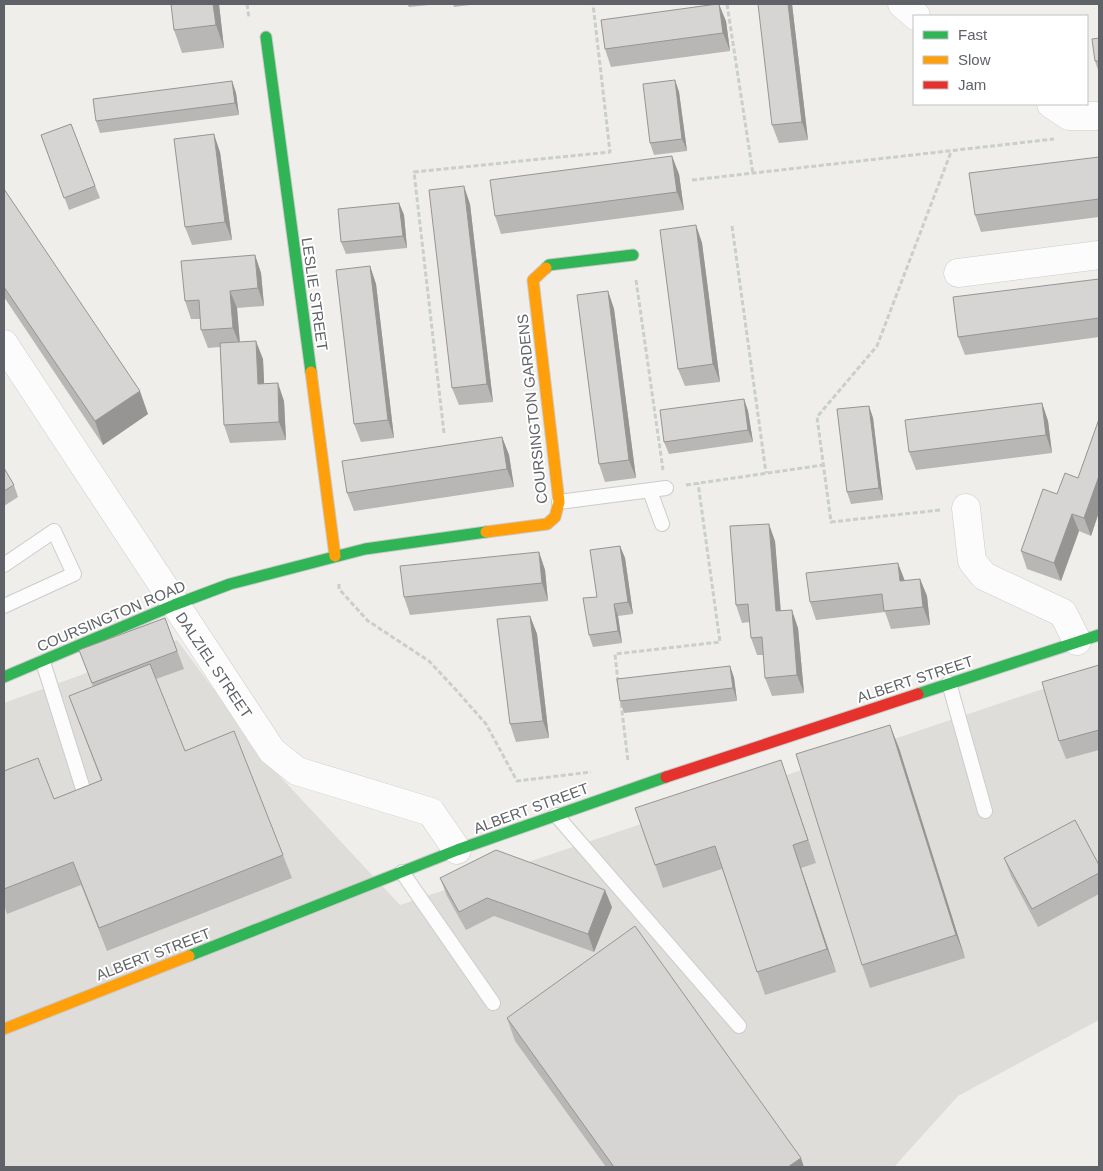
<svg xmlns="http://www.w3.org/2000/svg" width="1103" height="1171" font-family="Helvetica,sans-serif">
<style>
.industrial{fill:#dfddda}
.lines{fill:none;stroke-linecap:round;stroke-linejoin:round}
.lane-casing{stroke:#cbcccc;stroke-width:16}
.street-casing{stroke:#cbcccc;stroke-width:29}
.fast-casing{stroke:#cacacb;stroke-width:13}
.slow-casing{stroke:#cacacb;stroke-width:13}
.jam-casing{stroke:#cacacb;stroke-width:13}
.path{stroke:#cacfcc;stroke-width:3;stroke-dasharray:5 2.5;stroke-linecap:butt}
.lane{stroke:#fdfcfc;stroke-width:14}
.street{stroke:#fdfcfc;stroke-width:28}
.fast{stroke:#30b455;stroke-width:11}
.slow{stroke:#ff9f0a;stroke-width:11}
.jam{stroke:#e5322d;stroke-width:11}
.wall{fill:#b8b7b5}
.shaded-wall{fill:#969594}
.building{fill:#d6d5d3;stroke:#969594}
.labels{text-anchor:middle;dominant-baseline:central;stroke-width:4;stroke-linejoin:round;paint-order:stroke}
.street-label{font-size:15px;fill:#5f6368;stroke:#fff}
</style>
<rect width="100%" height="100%" fill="#efeeea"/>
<path class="industrial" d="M177,640L274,770L400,905L1099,670V1020L958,1096L894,1167H4V703Z"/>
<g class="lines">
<g class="lane-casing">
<path id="lane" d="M650,491L662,524
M559,502L666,488
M4,565L54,531L74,574L4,606
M43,662L84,792
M949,683L985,811
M556,815L739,1026
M402,872L493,1003"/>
</g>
<g class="street-casing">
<path id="street" d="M902,4L916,16
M1051,104L1069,116H1099
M958,273L1099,255
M4,344L272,751L297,771L431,812L457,850
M966,508L972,561L984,576L1063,613L1077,641"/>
</g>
<g class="fast-casing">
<path id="fast" d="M266,37L311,372
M546,268L549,265L633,255
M4,677L174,605L230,584L365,549L486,532
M918,694L1099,635
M189,956L457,850L666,777"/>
</g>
<g class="slow-casing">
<path id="slow" d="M311,372L335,556
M486,532L547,524L555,517L559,502L533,280L546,268
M4,1029L189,956"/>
</g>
<g class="jam-casing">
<path id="jam" d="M666,777L918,694"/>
</g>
<path class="path" d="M247,4L249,18
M727,4L753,174
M692,180L1054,139
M732,226L766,473
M636,280L663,470
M444,433L414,172L610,152L593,4
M686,485L823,465
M940,510L831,522L817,417L877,346L951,152
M339,584V589L368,621L429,661L457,691L486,724L517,781L591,772
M618,682L615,654L720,642L698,483
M621,703L628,761"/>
<use href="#lane" class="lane"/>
<use href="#street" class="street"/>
<use href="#fast" class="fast"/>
<use href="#slow" class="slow"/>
<use href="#jam" class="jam"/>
</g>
<path class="wall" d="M219,4L224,48L182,53L174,30Z
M407,4H439L409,7Z
M453,4H478L454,7Z
M792,4L808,140L779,143L772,125Z
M726,21L730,51L611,67L605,49Z
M1099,38V73L1095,61Z
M675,80L679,92L687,151L654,155L650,143Z
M232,81L236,93L239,115L100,133L96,121Z
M71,124L100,198L69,210L41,135Z
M220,152L232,240L192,245L185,227Z
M1099,157V217L981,232L975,215Z
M679,174L684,210L501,234L495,216Z
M4,189L148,414L103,445L4,297Z
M399,203L404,215L407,248L346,254L341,242Z
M470,204L493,402L459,405L452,388Z
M696,225L702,243L720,382L685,386L678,369Z
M255,255L261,273L264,306L237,308L240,342L263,359L264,384L284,401L286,440L230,443L224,425L220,347L208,348L201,330L200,319H191L185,301Z
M370,266L376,284L394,438L361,442L354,424Z
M1099,279V337L965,355L958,337Z
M608,291L614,309L636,478L605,482L599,464Z
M744,399L748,411L753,442L669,454L664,442Z
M1042,403L1048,421L1052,453L916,470L909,452Z
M869,406L873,418L883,500L851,504L847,492Z
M1099,419V512L1091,536L1079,531L1061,581L1027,569L1021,551L1057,494L1078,478Z
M502,437L509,455L514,487L354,511L347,493Z
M4,468L14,485L18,497L4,506Z
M775,541L781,611L798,628L804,693L772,696L765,678L764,655H757L751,638L750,622L742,623L736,605Z
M620,546L625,558L633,614L618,616L622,643L593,647L589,635L597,597Z
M539,552L545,570L548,601L410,615L404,597Z
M920,579L927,596L930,625L891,629L885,612L816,620L810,602L904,581Z
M530,616L537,634L549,738L516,742L510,724Z
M165,618L184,669L156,679L185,751L283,855L292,878L107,951L81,885L7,914L4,905V771L54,799L101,780L69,696L93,687L79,650Z
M1099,665V750L1066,759L1059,741Z
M730,666L734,678L737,701L624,713L620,701Z
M899,748L965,958L870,988L862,965Z
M789,783L816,863L801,868L836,972L765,995L722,869L663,888L655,865Z
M1004,858L1099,865V894L1038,927L1011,876Z
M440,878L612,907L594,952L494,916L466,930L447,896Z
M507,1018L804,1167H606L515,1041Z"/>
<path class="shaded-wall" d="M213,4H219L224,48L216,25Z
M719,4L726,21L730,51L723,33Z
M788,4H792L808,140L802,122Z
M675,80L679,92L687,151L682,139Z
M232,81L236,93L239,115L235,103Z
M214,134L220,152L232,240L225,222Z
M672,156L679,174L684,210L677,192Z
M464,186L470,204L493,402L487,384Z
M399,203L404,215L407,248L403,236Z
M696,225L702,243L720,382L713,364Z
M255,255L261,273L264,306L258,288Z
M370,266L376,284L394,438L388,420Z
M230,291L237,308L240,346L233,328Z
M608,291L614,309L636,478L629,460Z
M256,341L263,359L265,402L258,384Z
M278,383L284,401L286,440L279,422Z
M140,391L148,414L103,445L95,421Z
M744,399L748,411L753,442L748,430Z
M1042,403L1048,421L1052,453L1046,435Z
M869,406L873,418L883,500L879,488Z
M502,437L509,455L514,487L507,469Z
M1099,476V512L1091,536L1084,518Z
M1072,514L1079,531L1061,581L1054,563Z
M769,524L775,541L782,629L776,611Z
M620,546L625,558L633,614L628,602Z
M539,552L545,570L548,601L542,583Z
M898,563L905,581H900Z
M920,579L927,596L930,625L923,607Z
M614,604L618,616L622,643L618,631Z
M792,610L798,628L804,693L797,675Z
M530,616L537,634L549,738L543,721Z
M730,666L734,678L737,701L733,688Z
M890,725L899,748L965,958L956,935Z
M781,760L789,783L816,863L808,840Z
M793,845L801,868L836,972L827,949Z
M605,890L612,907L594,952L588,934Z
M801,1158L804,1167H788Z"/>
<path class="building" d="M171,4H213L216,25L174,30Z
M717,4H719L723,33L605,49L601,20Z
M758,4H788L802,122L772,125Z
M1099,38V61H1095L1092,39Z
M675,80L682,139L650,143L643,84Z
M232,81L235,103L96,121L93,99Z
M71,124L95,186L64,198L41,135Z
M214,134L225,222L185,227L174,139Z
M672,156L677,192L495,216L490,180Z
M1099,157V199L975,215L969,173Z
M464,186L487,384L452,388L429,190Z
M4,189L140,391L95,421L4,287Z
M399,203L403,236L341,242L338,209Z
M696,225L713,364L678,369L660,230Z
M255,255L258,288L230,291L233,328L201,330L199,300L185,301L181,261Z
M370,266L388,420L354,424L336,270Z
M1099,279V318L958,337L953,297Z
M608,291L629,460L599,464L577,295Z
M256,341L258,384L278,383L279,422L224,425L220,343Z
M744,399L748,430L664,442L660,410Z
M1042,403L1046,435L909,452L905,420Z
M869,406L879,488L847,492L837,409Z
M1099,419V476L1084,518L1072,514L1054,563L1021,551L1043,489L1057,494L1065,473L1078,478Z
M502,437L507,469L347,493L342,461Z
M4,468L14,485L4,491Z
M769,524L776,611L792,610L797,675L765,678L762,637L751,638L748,604L736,605L730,526Z
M620,546L628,602L614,604L618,631L589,635L583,598L597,597L590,550Z
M539,552L542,583L404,597L400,566Z
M898,563L900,581L920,579L923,607L884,611L882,594L810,602L806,573Z
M530,616L543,721L510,724L497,619Z
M165,618L177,651L92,683L79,650Z
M150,664L185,751L234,731L283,855L99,928L73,862L4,889V771L38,758L54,799L102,780L69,696Z
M1099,665V730L1059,741L1042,682Z
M730,666L733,688L620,701L617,679Z
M890,725L956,935L862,965L796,754Z
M781,760L808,840L793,845L827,949L757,972L715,846L655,865L635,808Z
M1075,820L1099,865V873L1032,909L1004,858Z
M496,850L605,890L588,934L487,898L459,912L440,878Z
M635,926L801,1158L788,1167H614L507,1018Z"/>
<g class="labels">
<g class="street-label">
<text transform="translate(315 294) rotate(82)">LESLIE STREET</text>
<text transform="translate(532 409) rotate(-96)">COURSINGTON GARDENS</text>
<text transform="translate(111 616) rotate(-23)">COURSINGTON ROAD</text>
<text transform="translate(214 665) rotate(56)">DALZIEL STREET</text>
<text transform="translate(915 679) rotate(-18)">ALBERT STREET</text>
<text transform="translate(531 808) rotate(-20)">ALBERT STREET</text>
<text transform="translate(153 954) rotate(-21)">ALBERT STREET</text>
</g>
</g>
<rect width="1103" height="1171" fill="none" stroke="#5f6368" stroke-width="10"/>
<rect x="913" y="15" width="175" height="90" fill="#ffffff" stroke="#bfc1c3"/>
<rect x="923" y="31" width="25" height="8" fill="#30b455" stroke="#bfc1c3"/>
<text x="958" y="40" font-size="15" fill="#5f6368">Fast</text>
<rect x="923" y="56" width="25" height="8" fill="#ff9f0a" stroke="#bfc1c3"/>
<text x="958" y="65" font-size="15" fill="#5f6368">Slow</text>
<rect x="923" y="81" width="25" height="8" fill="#e5322d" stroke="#bfc1c3"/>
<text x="958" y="90" font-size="15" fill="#5f6368">Jam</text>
</svg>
